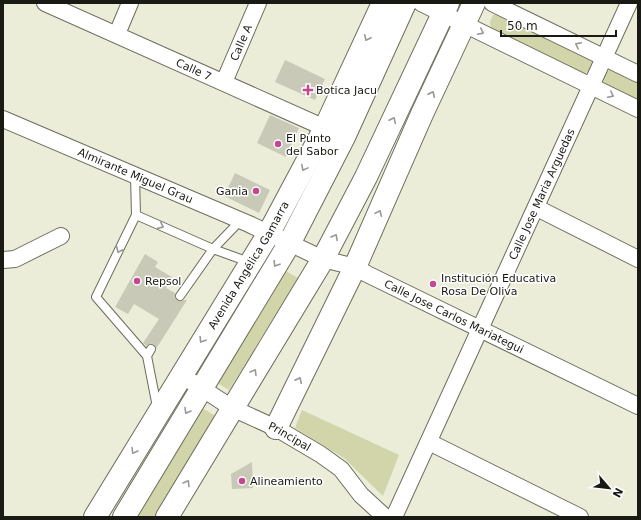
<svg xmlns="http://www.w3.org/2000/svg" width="641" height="520" font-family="'DejaVu Sans',sans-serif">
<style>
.green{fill:#d1d5a9}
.building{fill:#c8cab7}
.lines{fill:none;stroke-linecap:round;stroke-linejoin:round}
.lane-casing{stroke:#6c6d5b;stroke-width:10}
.street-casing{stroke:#6c6d5b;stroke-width:18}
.secondary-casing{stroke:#6c6d5b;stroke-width:24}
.primary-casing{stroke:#6c6d5b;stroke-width:24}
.lane{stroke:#fff;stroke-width:8}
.street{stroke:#fff;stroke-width:16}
.secondary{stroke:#fff;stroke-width:22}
.primary{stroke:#fff;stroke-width:22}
.oneway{stroke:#989895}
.poi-dot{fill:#c54691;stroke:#fff;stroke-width:1.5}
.labels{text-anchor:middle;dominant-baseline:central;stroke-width:3;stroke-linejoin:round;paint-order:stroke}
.street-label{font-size:11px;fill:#191a13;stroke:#fff}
.poi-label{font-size:11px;fill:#191a13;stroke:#fff;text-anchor:start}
</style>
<rect width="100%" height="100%" fill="#ebedd9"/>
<path class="green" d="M500,13L592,59V66L588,72L582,75L491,29L490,22L493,15Z
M611,68L638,81V103L604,86C603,78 605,73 611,68Z
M281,268L298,278L229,390L212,380Z
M200,407L216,416L157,517H137Z
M302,410L399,455L383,496L344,458L295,428Z"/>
<path class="building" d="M285,60L325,79L315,100L275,82Z
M270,115L299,128L286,157L257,143Z
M235,173L270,190L259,213L224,196Z
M145,254L158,262L155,267L172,277L166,288L175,293L177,300H187L156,349L153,344L147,346L143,343L159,319L134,304L128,314L115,307Z
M252,462L253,488L232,489L231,474Z"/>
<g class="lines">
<g class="lane-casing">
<path id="lane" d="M135,176L136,215L213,249L240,221
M136,215L96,297L147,356
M180,296L213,249L249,262
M151,349L147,356L157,407"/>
</g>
<g class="street-casing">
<g id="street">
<path id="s1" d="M45,3L334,132"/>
<path d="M421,3L638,109"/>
<path d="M492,3L638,74"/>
<path d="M117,34L130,3"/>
<path id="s2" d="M224,82L258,3"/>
<path id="s3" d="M3,119L249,224L323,259L355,267L367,274L638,406"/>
<path d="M537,208L638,259"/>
<path d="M3,260L15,259L61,236"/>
<path id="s4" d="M192,382L232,408L276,428L320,454L341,469L361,495L385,517"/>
<path d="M429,442L580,517"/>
<path id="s5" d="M394,517L629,3"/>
</g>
</g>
<g class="secondary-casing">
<g id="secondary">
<path d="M276,428L355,267L422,114L474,3"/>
<path id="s6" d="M95,517L269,233L325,128L383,3"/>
</g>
</g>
<g class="primary-casing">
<path id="primary" d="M124,517L289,244L344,137L405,3
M167,517L323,259L366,177L448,3"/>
</g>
<use href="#lane" class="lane"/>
<use href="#street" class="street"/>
<use href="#secondary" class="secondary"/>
<use href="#primary" class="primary"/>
</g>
<defs><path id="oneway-chevron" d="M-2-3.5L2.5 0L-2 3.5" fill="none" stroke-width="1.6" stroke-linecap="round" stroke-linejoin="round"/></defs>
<g class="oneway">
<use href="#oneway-chevron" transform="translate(481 32) rotate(26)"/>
<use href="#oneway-chevron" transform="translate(367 38) rotate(115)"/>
<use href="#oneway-chevron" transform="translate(578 45) rotate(-154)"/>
<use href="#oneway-chevron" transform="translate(432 94) rotate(-65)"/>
<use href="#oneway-chevron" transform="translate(611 95) rotate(27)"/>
<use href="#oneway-chevron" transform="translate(393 120) rotate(-64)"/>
<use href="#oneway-chevron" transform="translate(304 168) rotate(118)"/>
<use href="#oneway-chevron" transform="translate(379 213) rotate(-66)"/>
<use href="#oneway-chevron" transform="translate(161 226) rotate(24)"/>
<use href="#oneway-chevron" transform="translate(335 237) rotate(-61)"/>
<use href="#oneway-chevron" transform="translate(119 250) rotate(116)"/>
<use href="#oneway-chevron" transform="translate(276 264) rotate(122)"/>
<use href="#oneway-chevron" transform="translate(202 340) rotate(122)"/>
<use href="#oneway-chevron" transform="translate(254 372) rotate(-59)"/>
<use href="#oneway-chevron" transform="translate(299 380) rotate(-64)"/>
<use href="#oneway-chevron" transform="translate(187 411) rotate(121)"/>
<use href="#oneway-chevron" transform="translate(134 451) rotate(121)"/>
<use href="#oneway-chevron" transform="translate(187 483) rotate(-59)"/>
</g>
<g class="poi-dot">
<path d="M306 84h4v4h4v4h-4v4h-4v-4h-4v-4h4z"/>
<circle cx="278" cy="144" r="4"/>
<circle cx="256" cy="191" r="4"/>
<circle cx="137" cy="281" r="4"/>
<circle cx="433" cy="284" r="4"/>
<circle cx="242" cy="481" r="4"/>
</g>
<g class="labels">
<g class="street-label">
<text stroke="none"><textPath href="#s2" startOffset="43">Calle A</textPath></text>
<text stroke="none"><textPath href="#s1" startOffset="163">Calle 7</textPath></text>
<text stroke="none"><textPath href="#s3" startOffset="144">Almirante Miguel Grau</textPath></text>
<text stroke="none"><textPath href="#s5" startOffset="355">Calle Jose Maria Arguedas</textPath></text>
<text stroke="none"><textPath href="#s6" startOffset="295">Avenida Angélica Gamarra</textPath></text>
<text stroke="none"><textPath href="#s3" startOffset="493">Calle Jose Carlos Mariategui</textPath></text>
<text stroke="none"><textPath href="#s4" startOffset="112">Principal</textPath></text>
</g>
<g class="poi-label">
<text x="316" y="90">Botica Jacu</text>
<text x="286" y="138">El Punto<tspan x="286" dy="13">del Sabor</tspan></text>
<text x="248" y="191" text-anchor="end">Gania</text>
<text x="441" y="278">Institución Educativa<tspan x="441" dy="13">Rosa De Oliva</tspan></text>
<text x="145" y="281">Repsol</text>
<text x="250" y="481">Alineamiento</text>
</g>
</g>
<rect width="641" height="520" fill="none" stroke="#191a13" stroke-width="8"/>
<g transform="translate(609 488) rotate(118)" stroke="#ffffff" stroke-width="3" paint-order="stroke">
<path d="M0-3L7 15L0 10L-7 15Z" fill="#191a13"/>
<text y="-6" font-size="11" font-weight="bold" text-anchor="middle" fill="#191a13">N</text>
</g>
<path d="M501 30v6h115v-6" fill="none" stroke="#191a13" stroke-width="2"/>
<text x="507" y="30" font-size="12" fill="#191a13" stroke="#ffffff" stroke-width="3" paint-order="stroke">50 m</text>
</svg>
